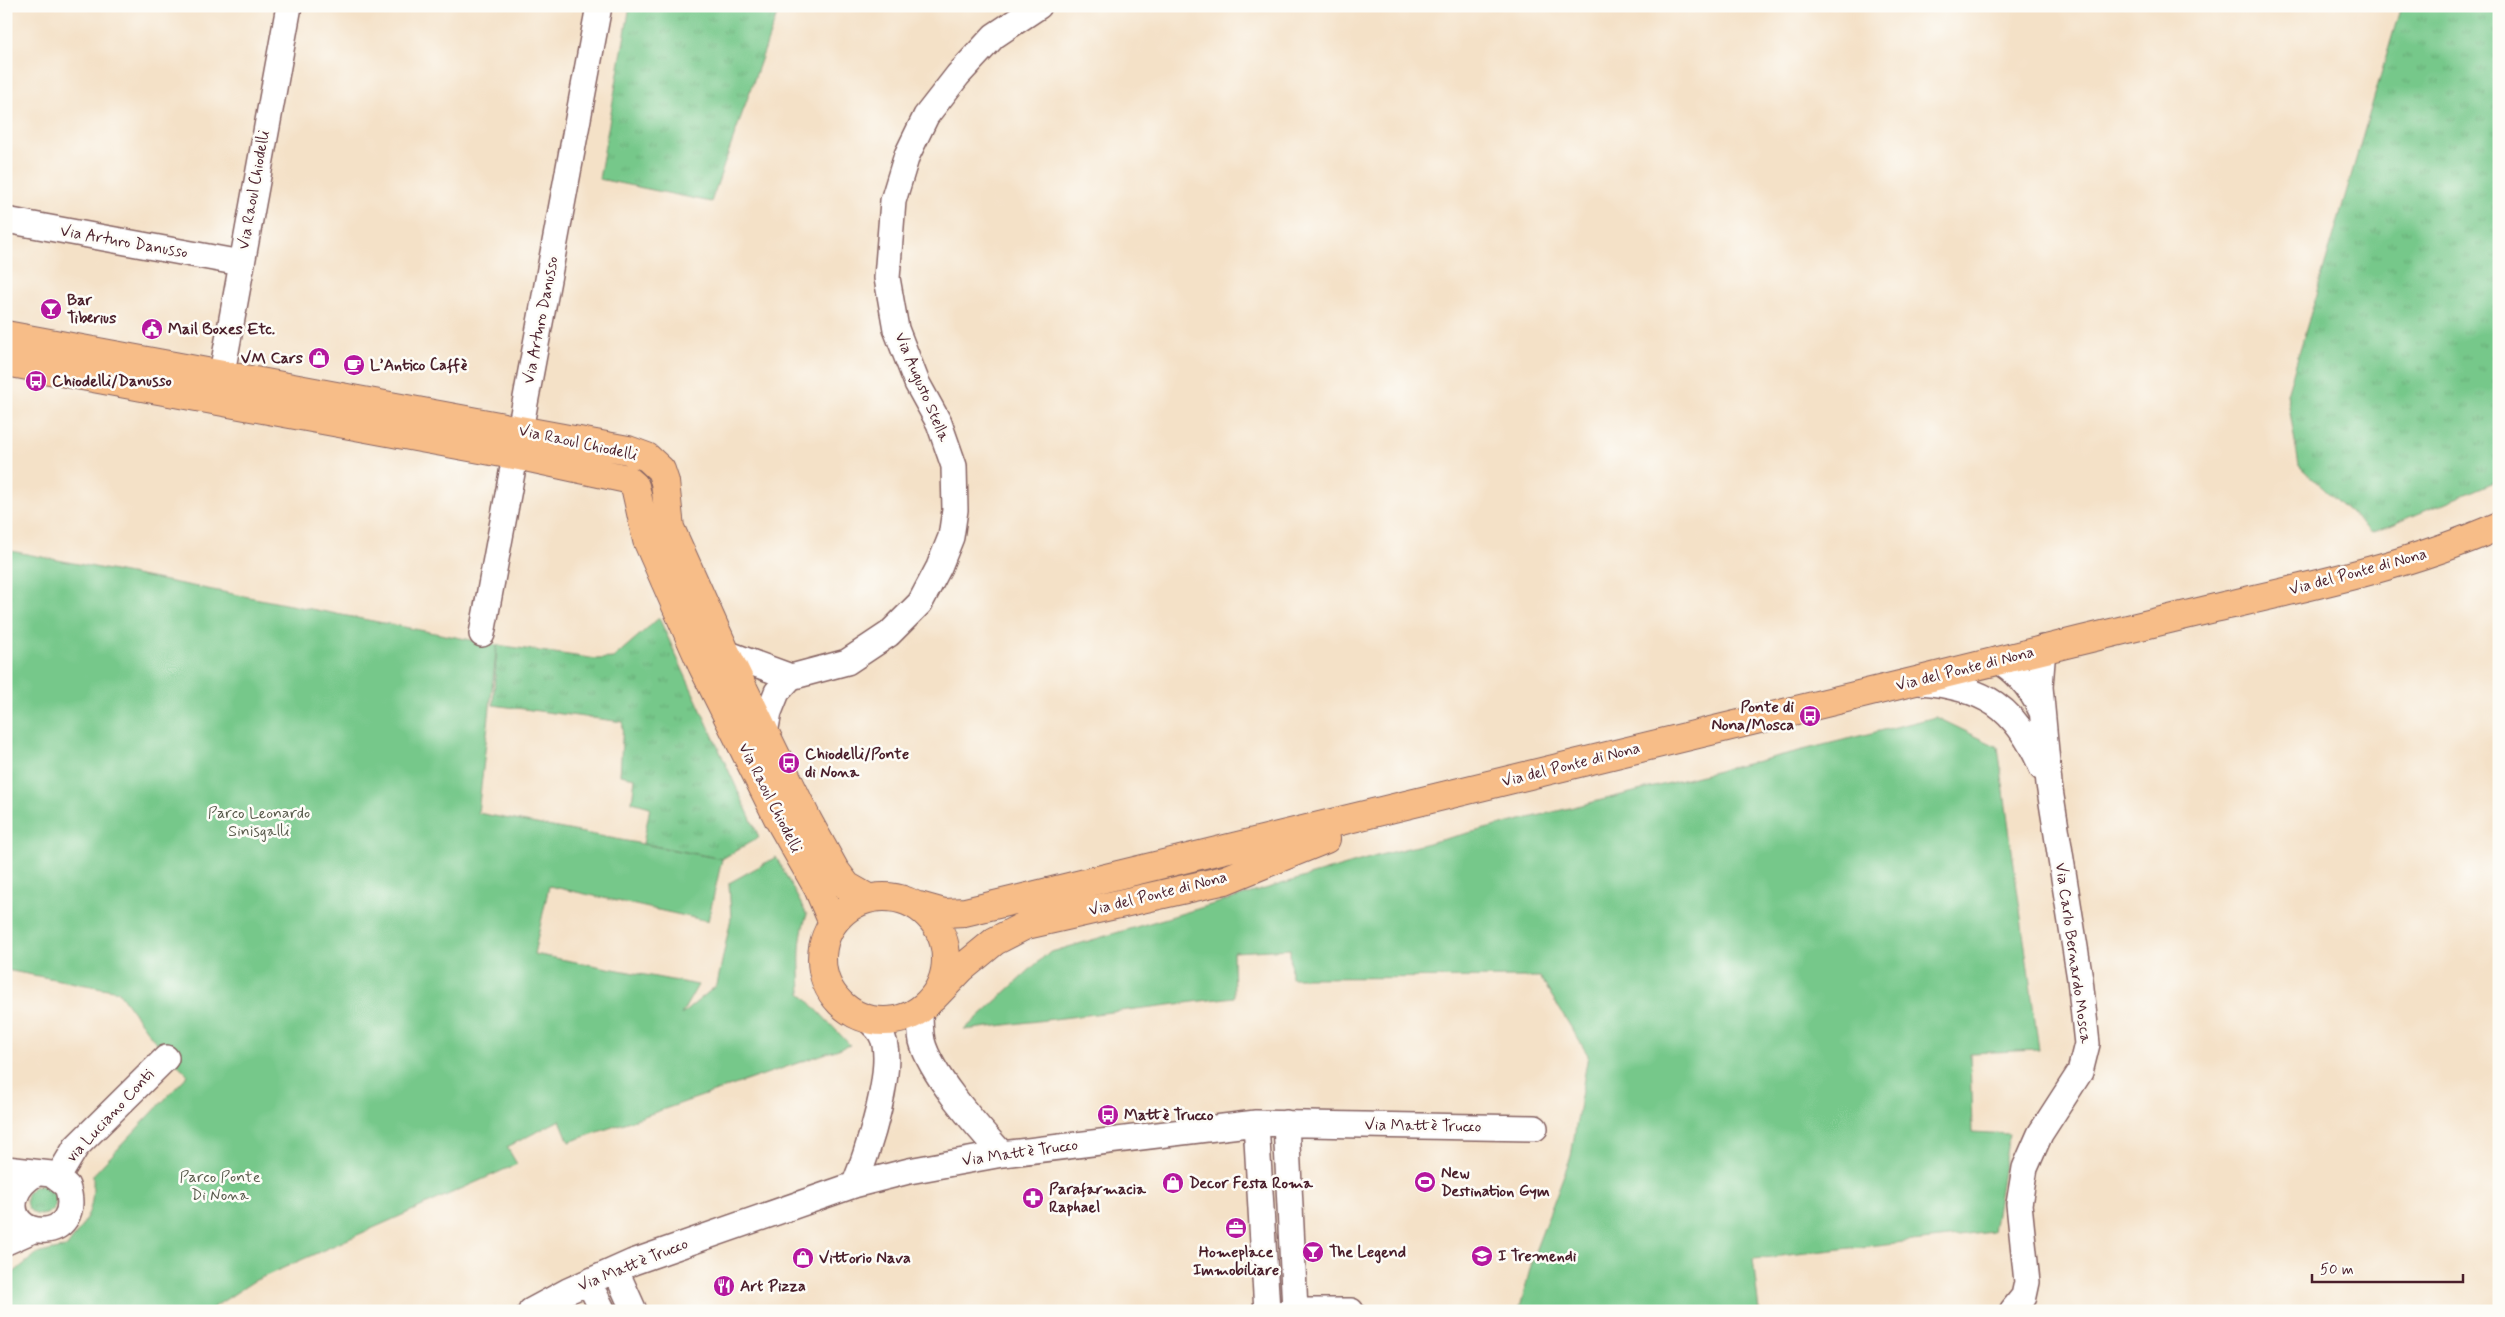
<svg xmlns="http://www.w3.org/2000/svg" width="2505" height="1317" font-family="Mynerve,sans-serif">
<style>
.grass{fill:url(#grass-tufts);stroke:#60745a}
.green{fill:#76c88a;stroke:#60745a}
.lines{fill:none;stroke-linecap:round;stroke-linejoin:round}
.minor-casing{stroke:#866362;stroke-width:28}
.major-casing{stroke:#866362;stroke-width:30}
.minor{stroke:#fff;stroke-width:25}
.major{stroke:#f7bd88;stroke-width:28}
.labels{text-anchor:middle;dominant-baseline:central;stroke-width:5;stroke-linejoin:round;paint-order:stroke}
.street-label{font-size:16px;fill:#4a1f2b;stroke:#fdfcf7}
.poi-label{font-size:16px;font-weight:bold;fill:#4a1f2b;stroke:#fdfcf7;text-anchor:start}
.park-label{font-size:16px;fill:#595a4c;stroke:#fdfcf7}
</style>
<defs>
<pattern id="grass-tufts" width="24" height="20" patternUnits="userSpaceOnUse" patternTransform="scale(1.25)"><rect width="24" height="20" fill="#76c88a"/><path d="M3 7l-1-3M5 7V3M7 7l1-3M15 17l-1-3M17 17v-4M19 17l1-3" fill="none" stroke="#68ab77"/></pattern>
</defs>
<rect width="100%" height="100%" fill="#fdfcf7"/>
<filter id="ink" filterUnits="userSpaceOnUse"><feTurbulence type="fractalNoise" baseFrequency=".02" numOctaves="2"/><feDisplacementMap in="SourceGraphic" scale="10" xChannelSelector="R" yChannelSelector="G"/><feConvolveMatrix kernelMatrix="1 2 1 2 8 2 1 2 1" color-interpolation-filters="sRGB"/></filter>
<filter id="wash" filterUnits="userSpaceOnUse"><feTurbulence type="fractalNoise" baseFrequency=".0096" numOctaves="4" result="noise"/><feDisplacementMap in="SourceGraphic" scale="20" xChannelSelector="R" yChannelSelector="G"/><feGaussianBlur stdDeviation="1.12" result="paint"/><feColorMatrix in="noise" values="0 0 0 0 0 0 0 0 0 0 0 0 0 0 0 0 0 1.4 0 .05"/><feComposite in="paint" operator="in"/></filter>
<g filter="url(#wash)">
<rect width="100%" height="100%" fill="#f4e1c7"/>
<path class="grass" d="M630,6H780L711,202L599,179Z
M2401,6H2499V480L2372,533L2299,466L2287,394Z
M659,618L759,837L722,859L643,844L650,807L632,802L635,778L620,775L623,722L493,705L497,645L597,659L613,658Z
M26 1200a15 15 0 1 1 30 0a15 15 0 1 1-30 0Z"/>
<path class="green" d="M6,550L497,645L478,813L722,859L708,921L549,886L534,954L698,985L681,1015L717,985L731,918L729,883L776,857L807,915C797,939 800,968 801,993L850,1045L569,1142L560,1120L507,1147L517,1164L254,1281L208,1311H6V1279L36,1254L67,1247C88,1218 94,1212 93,1175L188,1075L153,1039L118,991L6,970Z
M1936,717L1998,747L2039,1050L1970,1053L1972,1132L2009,1134L1993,1232L1753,1259L1759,1311H1519L1534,1254L1571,1156L1588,1055L1540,977L1291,978L1290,949L1233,952L1234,997L964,1030L1048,953L1380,855Z"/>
</g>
<g filter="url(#ink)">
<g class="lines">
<g class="minor-casing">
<path id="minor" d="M6,220L241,263
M218,395L289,6
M482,634L599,6
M726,653L791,677
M1997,660C2018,671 2031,689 2041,710
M1920,682C1984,687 2016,707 2042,768
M765,733L769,712L777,692L791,677L847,662L889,634L920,603L939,567L951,537L955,510L954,466L939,423L917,383L896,329L887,278L893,201L907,155L926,116L958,75L994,36L1039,6
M920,1010C920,1020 920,1031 922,1041C931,1076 978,1127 1002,1154
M1256,1123L1267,1311
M1286,1123L1295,1310
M6,1169L51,1174L67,1186C86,1245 4,1241 15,1198C18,1186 26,1179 37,1173
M58,1177L76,1147L166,1058
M854,1185C867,1156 898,1061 881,1034C878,1028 872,1024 868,1019
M6,1242L33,1230
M616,1271L634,1311
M589,1283L603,1311
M531,1311L568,1291L633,1262L854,1185L909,1171L1002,1154L1256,1123L1535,1128
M1288,1311H1351
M2012,1311L2024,1296L2027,1282L2019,1204L2025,1168L2040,1134L2080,1072L2087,1044L2080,979L2049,784L2040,687L2043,648"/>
</g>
<g class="major-casing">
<path id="major" d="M6,335L628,450L647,457L661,470L665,482L670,528L726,653L808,821L835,870L847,886L868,898
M6,362L530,458L627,479L635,486L647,540L702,665L778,818L818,888L833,923
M822 959a62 62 0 1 1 124 0a62 62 0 1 1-124 0Z
M919,906L944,913L965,912L1015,900L1916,681C2016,656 2115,632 2215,608C2311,586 2408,566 2499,526
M933,998L961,969L995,941L1026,925L1225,880L1326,839"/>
</g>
<use href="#minor" class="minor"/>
<use href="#major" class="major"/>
</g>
</g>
<defs>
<g id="bar-disc" transform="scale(1.125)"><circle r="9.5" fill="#b5179e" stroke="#fdfcf7"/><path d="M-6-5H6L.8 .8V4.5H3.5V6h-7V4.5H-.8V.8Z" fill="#fff"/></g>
<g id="civic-disc" transform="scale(1.125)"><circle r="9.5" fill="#b5179e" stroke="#fdfcf7"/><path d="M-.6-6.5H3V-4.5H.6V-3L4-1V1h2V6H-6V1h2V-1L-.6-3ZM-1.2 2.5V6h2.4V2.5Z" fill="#fff"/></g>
<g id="shop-disc" transform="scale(1.125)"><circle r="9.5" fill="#b5179e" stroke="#fdfcf7"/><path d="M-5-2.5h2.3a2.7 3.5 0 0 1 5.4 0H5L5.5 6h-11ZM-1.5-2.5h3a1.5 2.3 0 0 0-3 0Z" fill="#fff"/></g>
<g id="cafe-disc" transform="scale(1.125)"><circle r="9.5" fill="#b5179e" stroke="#fdfcf7"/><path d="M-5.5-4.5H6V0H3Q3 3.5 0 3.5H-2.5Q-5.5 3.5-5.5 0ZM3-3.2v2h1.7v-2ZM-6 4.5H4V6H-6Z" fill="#fff"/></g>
<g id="bus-disc" transform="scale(1.125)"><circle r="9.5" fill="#b5179e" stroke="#fdfcf7"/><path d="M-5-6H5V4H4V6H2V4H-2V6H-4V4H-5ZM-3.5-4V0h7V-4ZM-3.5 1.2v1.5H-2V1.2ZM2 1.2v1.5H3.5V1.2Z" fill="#fff"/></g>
<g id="stadium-disc" transform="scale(1.125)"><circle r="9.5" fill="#b5179e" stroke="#fdfcf7"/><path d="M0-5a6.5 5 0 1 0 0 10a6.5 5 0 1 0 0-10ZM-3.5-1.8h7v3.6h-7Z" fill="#fff"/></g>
<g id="pharmacy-disc" transform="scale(1.125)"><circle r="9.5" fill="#b5179e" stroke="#fdfcf7"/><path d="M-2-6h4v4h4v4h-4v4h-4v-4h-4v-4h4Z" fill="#fff"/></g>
<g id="office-disc" transform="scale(1.125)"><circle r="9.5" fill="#b5179e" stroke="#fdfcf7"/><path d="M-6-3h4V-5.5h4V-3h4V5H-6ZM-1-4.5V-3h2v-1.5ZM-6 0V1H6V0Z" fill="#fff"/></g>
<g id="school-disc" transform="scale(1.125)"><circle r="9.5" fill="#b5179e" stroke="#fdfcf7"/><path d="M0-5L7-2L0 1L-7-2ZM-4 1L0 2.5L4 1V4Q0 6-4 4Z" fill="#fff"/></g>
<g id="restaurant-disc" transform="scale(1.125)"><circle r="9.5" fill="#b5179e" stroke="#fdfcf7"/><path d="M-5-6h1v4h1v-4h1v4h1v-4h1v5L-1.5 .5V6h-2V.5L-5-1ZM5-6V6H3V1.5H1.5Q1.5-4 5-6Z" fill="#fff"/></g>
</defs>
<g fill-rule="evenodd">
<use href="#bar-disc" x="51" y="309"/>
<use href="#civic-disc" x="152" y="329"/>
<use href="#shop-disc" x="319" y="358"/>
<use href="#cafe-disc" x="354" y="365"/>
<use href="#bus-disc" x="36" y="381"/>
<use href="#bus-disc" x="1810" y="716"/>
<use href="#bus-disc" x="789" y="763"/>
<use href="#bus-disc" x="1108" y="1115"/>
<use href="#stadium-disc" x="1425" y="1182"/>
<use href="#shop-disc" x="1173" y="1183"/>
<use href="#pharmacy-disc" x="1033" y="1198"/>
<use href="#office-disc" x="1236" y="1228"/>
<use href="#bar-disc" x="1313" y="1252"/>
<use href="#school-disc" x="1482" y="1256"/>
<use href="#shop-disc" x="803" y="1258"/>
<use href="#restaurant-disc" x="724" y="1286"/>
</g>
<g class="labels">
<g class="street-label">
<text transform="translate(254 190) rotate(-80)">Via Raoul Chiodelli</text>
<text transform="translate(124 242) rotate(10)">Via Arturo Danusso</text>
<text transform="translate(541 320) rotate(-79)">Via Arturo Danusso</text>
<text transform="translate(922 387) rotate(67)">Via Augusto Stella</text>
<text transform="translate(578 443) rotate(12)">Via Raoul Chiodelli</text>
<text transform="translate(2358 572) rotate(-15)">Via del Ponte di Nona</text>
<text transform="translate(1965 669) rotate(-14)">Via del Ponte di Nona</text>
<text transform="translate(1571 765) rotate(-14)">Via del Ponte di Nona</text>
<text transform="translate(770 798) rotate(63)">Via Raoul Chiodelli</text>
<text transform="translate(1158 894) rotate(-14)">Via del Ponte di Nona</text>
<text transform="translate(2073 953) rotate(82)">Via Carlo Bernardo Mosca</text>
<text transform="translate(110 1116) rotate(-47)">via Luciano Conti</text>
<text transform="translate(1423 1126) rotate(1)">Via Mattè Trucco</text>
<text transform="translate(1020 1153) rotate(-8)">Via Mattè Trucco</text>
<text transform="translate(633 1265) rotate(-22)">Via Mattè Trucco</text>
</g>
<g class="poi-label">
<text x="67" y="300">Bar<tspan x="67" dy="18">Tiberius</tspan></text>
<text x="168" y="329">Mail Boxes Etc.</text>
<text x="303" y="358" text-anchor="end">VM Cars</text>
<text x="370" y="365">L’Antico Caffè</text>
<text x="52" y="381">Chiodelli/Danusso</text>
<text x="1794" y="707" text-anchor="end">Ponte di<tspan x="1794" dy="18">Nona/Mosca</tspan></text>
<text x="805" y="754">Chiodelli/Ponte<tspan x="805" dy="18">di Nona</tspan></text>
<text x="1124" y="1115">Mattè Trucco</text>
<text x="1441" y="1173">New<tspan x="1441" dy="18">Destination Gym</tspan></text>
<text x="1189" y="1183">Decor Festa Roma</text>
<text x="1049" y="1189">Parafarmacia<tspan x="1049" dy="18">Raphael</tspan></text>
<text x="1236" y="1252" text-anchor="middle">Homeplace<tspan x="1236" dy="18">Immobiliare</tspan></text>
<text x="1329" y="1252">The Legend</text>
<text x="1498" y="1256">I Tremendi</text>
<text x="819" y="1258">Vittorio Nava</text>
<text x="740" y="1286">Art Pizza</text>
</g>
<g class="park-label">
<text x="259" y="813">Parco Leonardo<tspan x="259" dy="18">Sinisgalli</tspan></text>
<text x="220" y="1177">Parco Ponte<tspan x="220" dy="18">Di Nona</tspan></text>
</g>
</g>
<rect width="2505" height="1317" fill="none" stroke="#fdfcf7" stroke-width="25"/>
<path d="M2312 1274v8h151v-8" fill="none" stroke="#4a1f2b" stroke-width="2.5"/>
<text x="2320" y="1274" font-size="15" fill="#4a1f2b" stroke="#fdfcf7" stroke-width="4" paint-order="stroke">50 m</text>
</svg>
